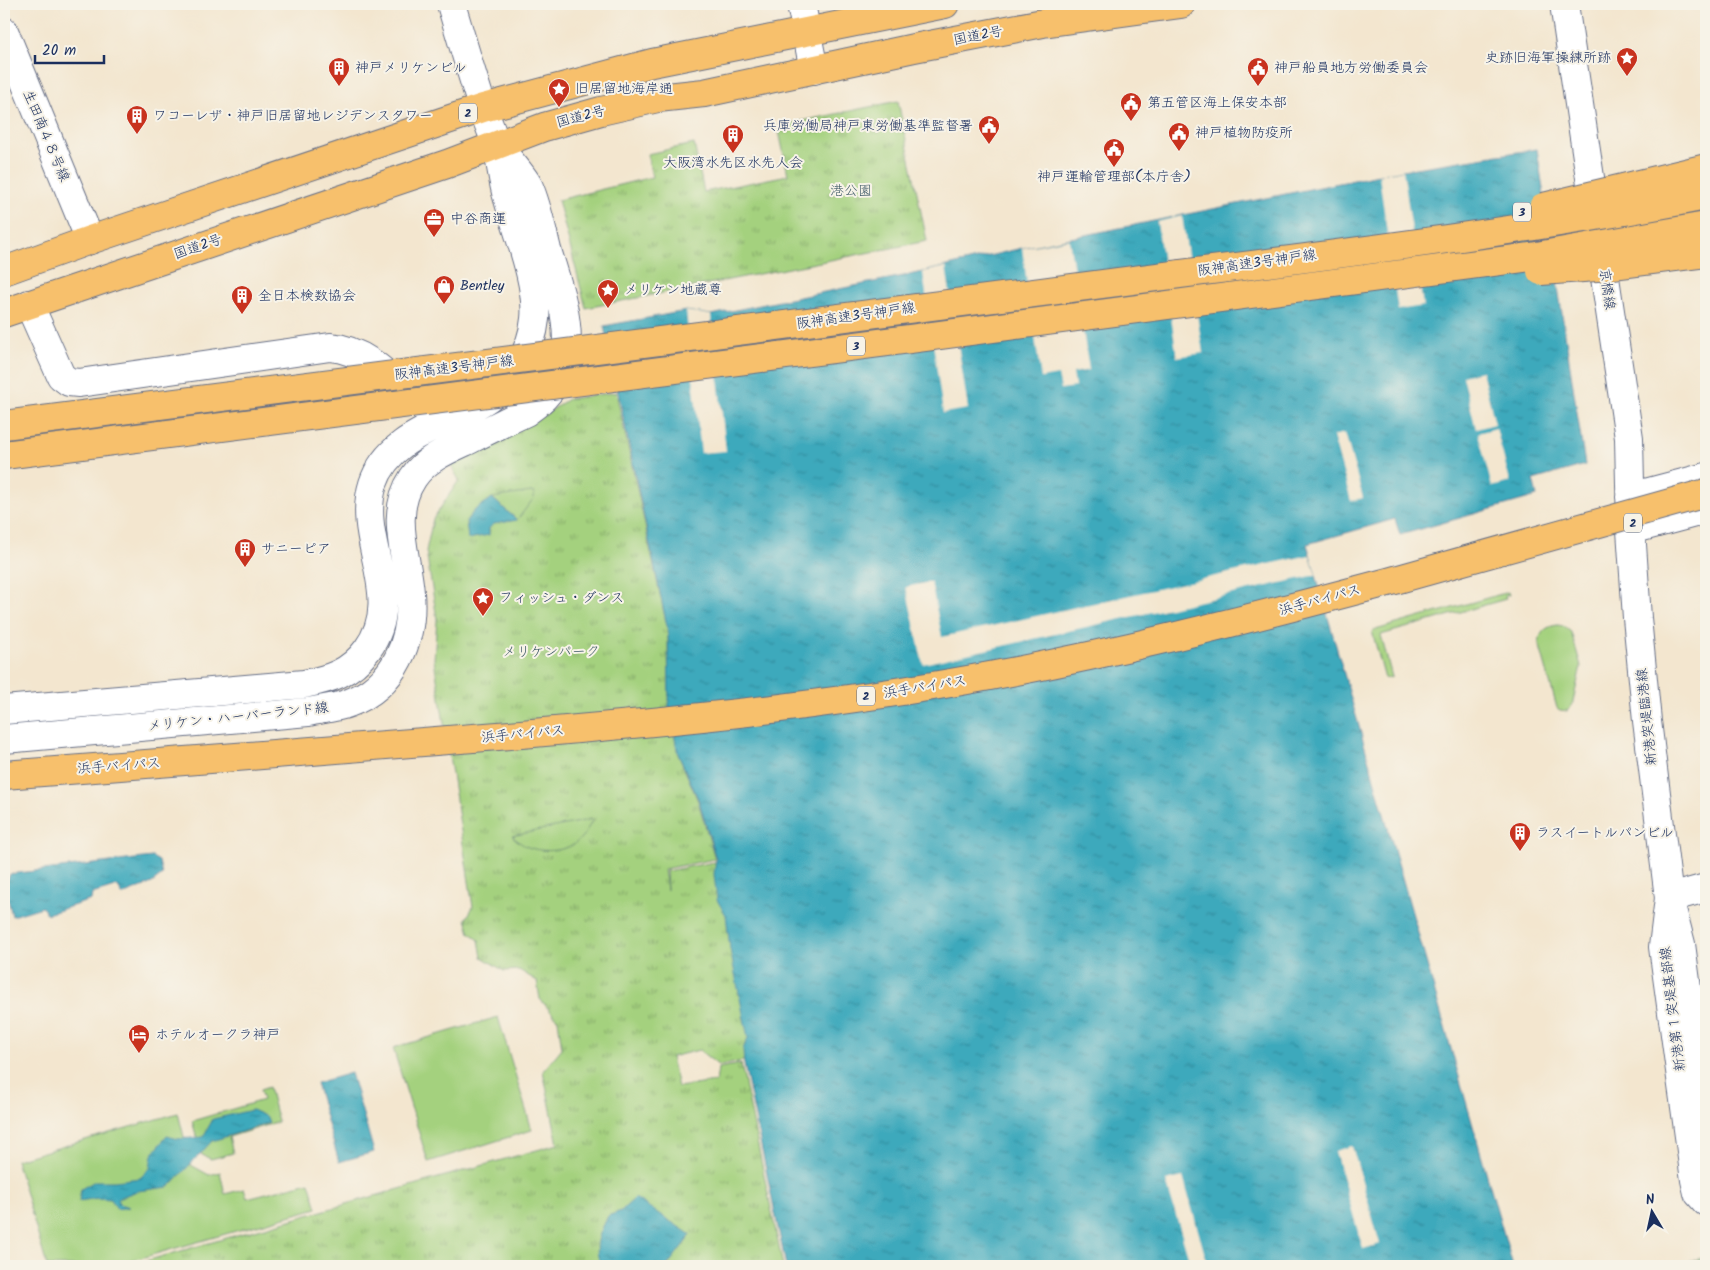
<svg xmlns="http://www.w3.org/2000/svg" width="1710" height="1270" font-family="Kalam,'Klee One',sans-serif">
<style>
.forest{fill:url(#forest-firs);stroke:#4f7166}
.park{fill:url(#park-tufts);stroke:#60806e}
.garden{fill:#a4d17e;stroke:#60806e}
.water{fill:url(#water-ripples);stroke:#2c6c8d}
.pier{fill:#f3e6cf}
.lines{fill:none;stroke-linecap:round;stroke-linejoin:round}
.minor-casing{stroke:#676f86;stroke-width:30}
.tertiary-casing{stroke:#676f86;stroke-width:30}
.trunk-casing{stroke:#676f86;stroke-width:30}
.minor{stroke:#fff;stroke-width:28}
.tertiary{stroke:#fff;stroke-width:28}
.trunk{stroke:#f7c06c;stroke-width:28}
.motorway-bridge-casing{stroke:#676f86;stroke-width:30;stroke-linecap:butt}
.motorway-bridge{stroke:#f7c06c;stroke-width:28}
.labels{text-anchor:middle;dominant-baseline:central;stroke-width:4;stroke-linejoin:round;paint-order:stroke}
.shield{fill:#f7f3e8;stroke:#5d6a87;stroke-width:1}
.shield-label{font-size:12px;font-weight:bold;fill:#1b2f5e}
.street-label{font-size:14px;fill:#1b2f5e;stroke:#f7f3e8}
.poi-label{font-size:14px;fill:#1b2f5e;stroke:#f7f3e8;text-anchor:start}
.park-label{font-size:14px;fill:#3d5866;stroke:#f7f3e8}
</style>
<defs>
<pattern id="forest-firs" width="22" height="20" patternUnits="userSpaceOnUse" patternTransform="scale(1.25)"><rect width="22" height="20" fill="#83b36d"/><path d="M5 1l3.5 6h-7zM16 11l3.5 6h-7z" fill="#6a925d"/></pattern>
<pattern id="park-tufts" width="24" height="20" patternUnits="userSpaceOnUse" patternTransform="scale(1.25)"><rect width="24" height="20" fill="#a4d17e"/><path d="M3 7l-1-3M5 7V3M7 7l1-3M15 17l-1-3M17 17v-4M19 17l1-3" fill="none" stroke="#85aa6a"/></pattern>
<pattern id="water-ripples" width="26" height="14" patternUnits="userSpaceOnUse" patternTransform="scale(1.25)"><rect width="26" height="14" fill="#3ca9bc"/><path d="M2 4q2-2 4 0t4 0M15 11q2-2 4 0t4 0" fill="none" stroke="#328a9c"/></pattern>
</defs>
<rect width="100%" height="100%" fill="#f7f3e8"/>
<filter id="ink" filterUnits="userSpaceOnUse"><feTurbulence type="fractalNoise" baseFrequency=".02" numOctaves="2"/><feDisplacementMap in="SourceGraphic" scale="10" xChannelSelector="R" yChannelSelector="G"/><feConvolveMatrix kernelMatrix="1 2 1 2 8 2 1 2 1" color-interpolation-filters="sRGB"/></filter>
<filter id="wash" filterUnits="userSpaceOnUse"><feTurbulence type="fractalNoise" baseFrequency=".0096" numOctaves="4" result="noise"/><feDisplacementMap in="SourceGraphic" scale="20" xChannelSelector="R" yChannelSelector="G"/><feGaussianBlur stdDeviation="1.12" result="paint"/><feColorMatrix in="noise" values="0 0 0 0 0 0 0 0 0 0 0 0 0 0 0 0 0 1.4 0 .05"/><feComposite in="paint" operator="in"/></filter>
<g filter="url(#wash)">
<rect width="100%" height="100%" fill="#f3e6cf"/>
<path class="forest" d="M1706,1257V1266H1672Z"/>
<path class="park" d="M898,101L927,241L586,308L558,200L652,177L647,154L694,144L704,192L788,175L778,126Z
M616,392L668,631L669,706L678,754L698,801L715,859L664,869L667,890L666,871L731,859L767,1056L719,1066L699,1050L671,1057L678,1087L716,1082L718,1068L741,1064L783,1266H128L558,1144L543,1071L562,1048L558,1020L540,999L537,981L519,970L504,971L482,957L479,940L470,933L466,919L473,907L434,660L437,619L426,551L433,519L459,480L450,464L540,418L568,399Z"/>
<path class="garden" d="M531,492L534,493V498L517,520L492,498Z
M1508,592L1509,595L1505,596L1506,599L1381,635L1392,677L1385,679L1372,631Z
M1558,625L1563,626L1571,632L1581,666L1572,706L1567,711L1560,710L1557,708L1539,643C1540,631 1547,626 1558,625Z
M593,819C589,826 586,833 580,839C569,852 543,853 528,847C522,845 517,840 512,836Z
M498,1017L532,1130L428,1162L393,1048Z
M269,1087L278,1122L229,1137L233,1153L211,1159L202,1155L192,1121L263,1100L260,1090Z
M178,1113L191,1165L209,1175L220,1172L225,1194L244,1189L247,1198L309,1182L317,1208L113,1266H47L16,1160Z"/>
<path class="water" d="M1537,149L1585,465L1533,480L1537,496L1400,535L1395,519L1307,544L1513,1266H786L744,1064L743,1049L748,1038L730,949L726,915L717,900L714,874L716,859L699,801L678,754L669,707L668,631L604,326L686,311L711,315L923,272L1022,248L1403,170Z
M492,498L517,520L494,524L489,528V535L468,539L466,521L475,510Z
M152,857L159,861L162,875L152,883L122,895L118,886L92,894L91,900L47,914L42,907L12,916L5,886L10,874Z
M351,1073L374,1152L339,1162L316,1083Z
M252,1110L267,1117L269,1123L212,1141L169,1187L137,1191L118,1198L119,1204L129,1207L117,1209L111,1199L98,1198L79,1201L81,1189L95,1181H115L140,1178L150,1168L152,1155L167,1136L178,1139L203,1137L213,1119Z
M635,1198L691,1235L667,1266H601C593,1246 599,1235 608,1216L621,1211Z"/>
<path class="pier" d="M1403,170L1423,306L1398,310L1379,175Z
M1182,216L1203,353L1177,357L1157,222Z
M1069,239L1089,370L1073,373L1075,387L1061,389L1058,375L1041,378L1022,248Z
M946,267L968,409L943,413L923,272Z
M686,311L711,315L726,451L701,453Z
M1482,371L1495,424L1476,429L1463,376Z
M1496,428L1510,482L1492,487L1478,433Z
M1345,433L1363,498L1351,501L1333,436Z
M1310,555L1316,575L923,664L906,587L931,582L942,637Z
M1352,1146L1380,1244L1363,1249L1335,1151Z
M1183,1177L1208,1266H1191L1166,1181Z"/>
</g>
<g filter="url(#ink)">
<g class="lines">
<g class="minor-casing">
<path id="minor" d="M4,31L90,240
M1706,1131L1681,944L1669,898L1663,947L1695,1180L1698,1193L1706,1202"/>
</g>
<g class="tertiary-casing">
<path id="tertiary" d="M801,4L814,70
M1564,4L1629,438L1631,530L1637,618L1647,721L1669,898L1706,888
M29,304L61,376L69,382L79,383L330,347C372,350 401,391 432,415
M1630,497L1706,477
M1631,530L1706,510
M4,710L304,684C330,679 350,673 367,650C407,596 355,540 373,484C390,432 449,425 488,398C514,380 532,350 535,319C539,285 517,231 507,196C502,179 501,161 496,144C492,131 486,119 482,106C471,72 461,38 451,4
M4,739L308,712C322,709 336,708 349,703C395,686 414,639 410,593C407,554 389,514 413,478C426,458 450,449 471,439C489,430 507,421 526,412C589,370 565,309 547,250C542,230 537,205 529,187C524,176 507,158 499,148"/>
</g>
<g class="trunk-casing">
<path id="trunk" d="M4,271L90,240L483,108L652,63L945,4
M4,313L447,164L544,127L601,111L658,98L704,93L914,48L1043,23L1181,4"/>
</g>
<use href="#minor" class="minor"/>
<use href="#tertiary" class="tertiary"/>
<use href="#trunk" class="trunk"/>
<g class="motorway-bridge-casing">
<path id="motorway-bridge" d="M1543,207L1706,168
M1541,271L1597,267L1706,253
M4,425C355,381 706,336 1057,290C1274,261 1492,238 1706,196
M4,455L887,342L1531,257L1706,226
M4,775C169,762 333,750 498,736C651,723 804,709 956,682C1102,657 1245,620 1388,582C1494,553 1600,523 1706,493"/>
</g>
<use href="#motorway-bridge" class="motorway-bridge"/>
</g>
</g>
<defs>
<g id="sight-pin" transform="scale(1.125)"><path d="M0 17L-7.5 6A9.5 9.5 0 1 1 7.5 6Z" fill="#c8321e" stroke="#f7f3e8"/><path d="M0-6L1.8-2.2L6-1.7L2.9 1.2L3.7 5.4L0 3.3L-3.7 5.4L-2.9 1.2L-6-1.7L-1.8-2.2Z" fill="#fff"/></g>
<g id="building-pin" transform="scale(1.125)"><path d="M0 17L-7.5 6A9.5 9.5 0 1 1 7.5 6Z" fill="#c8321e" stroke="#f7f3e8"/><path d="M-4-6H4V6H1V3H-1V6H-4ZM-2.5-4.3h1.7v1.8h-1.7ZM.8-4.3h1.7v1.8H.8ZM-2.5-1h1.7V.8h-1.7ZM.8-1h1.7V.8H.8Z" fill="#fff"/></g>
<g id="civic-pin" transform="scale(1.125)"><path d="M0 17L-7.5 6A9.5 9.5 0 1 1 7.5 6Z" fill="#c8321e" stroke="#f7f3e8"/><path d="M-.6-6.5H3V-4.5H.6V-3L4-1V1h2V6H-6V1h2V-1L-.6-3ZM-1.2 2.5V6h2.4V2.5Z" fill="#fff"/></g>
<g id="office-pin" transform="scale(1.125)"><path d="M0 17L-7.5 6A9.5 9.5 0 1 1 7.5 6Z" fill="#c8321e" stroke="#f7f3e8"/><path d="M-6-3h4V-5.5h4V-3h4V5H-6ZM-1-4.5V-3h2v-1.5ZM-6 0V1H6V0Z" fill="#fff"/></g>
<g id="shop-pin" transform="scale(1.125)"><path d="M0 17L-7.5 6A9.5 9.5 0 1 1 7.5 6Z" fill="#c8321e" stroke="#f7f3e8"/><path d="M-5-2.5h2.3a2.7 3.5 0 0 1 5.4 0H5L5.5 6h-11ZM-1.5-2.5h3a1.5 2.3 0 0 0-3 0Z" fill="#fff"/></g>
<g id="hotel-pin" transform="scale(1.125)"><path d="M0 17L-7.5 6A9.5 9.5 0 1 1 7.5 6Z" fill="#c8321e" stroke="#f7f3e8"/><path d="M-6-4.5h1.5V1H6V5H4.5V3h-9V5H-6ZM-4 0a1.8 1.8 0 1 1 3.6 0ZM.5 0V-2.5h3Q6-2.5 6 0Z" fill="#fff"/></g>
</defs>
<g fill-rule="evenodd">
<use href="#sight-pin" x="1627" y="58"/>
<use href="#building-pin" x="339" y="68"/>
<use href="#civic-pin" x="1258" y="68"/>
<use href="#sight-pin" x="559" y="89"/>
<use href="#civic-pin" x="1131" y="103"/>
<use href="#building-pin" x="137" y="116"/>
<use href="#civic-pin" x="989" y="126"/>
<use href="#civic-pin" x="1179" y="133"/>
<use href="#building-pin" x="733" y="135"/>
<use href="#civic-pin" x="1114" y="149"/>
<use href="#office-pin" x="434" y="219"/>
<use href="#shop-pin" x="444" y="286"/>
<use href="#sight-pin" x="608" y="290"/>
<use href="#building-pin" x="242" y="296"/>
<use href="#building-pin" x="245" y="549"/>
<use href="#sight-pin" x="483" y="598"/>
<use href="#building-pin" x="1520" y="833"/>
<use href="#hotel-pin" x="139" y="1035"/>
</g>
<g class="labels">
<g class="shield">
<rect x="459" y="103.5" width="18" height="19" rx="4"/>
<rect x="1513" y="202.5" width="18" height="19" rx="4"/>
<rect x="847" y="336.5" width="18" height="19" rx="4"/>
<rect x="1624" y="513.5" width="18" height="19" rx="4"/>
<rect x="857" y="686.5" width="18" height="19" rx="4"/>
</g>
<g class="shield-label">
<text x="468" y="113">2</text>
<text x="1522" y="212">3</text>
<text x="856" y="346">3</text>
<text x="1633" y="523">2</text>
<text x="866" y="696">2</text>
</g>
<g class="street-label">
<text transform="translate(978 36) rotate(-11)">国道2号</text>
<text transform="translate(581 117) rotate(-15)">国道2号</text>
<text transform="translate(46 136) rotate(67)">生田南４８号線</text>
<text transform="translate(198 247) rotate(-19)">国道2号</text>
<text transform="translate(1257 263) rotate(-8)">阪神高速3号神戸線</text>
<text transform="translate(1607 289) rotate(82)">京橋線</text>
<text transform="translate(856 316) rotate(-8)">阪神高速3号神戸線</text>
<text transform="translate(454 368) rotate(-7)">阪神高速3号神戸線</text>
<text transform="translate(1320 600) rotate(-15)">浜手バイパス</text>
<text transform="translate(925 687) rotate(-9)">浜手バイパス</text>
<text transform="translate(238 717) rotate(-6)">メリケン・ハーバーランド線</text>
<text transform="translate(1647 717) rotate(-96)">新港突堤臨港線</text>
<text transform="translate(523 734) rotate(-5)">浜手バイパス</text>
<text transform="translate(119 766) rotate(-4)">浜手バイパス</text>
<text transform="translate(1673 1009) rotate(-97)">新港第１突堤基部線</text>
</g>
<g class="poi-label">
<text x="1611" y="58" text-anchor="end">史跡旧海軍操練所跡</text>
<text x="355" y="68">神戸メリケンビル</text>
<text x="1274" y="68">神戸船員地方労働委員会</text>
<text x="575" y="89">旧居留地海岸通</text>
<text x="1147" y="103">第五管区海上保安本部</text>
<text x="153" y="116">ワコーレザ・神戸旧居留地レジデンスタワー</text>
<text x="973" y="126" text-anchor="end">兵庫労働局神戸東労働基準監督署</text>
<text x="1195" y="133">神戸植物防疫所</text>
<text x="733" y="163" text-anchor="middle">大阪湾水先区水先人会</text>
<text x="1114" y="177" text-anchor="middle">神戸運輸管理部(本庁舎)</text>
<text x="450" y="219">中谷商運</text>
<text x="460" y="286">Bentley</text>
<text x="624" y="290">メリケン地蔵尊</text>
<text x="258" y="296">全日本検数協会</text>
<text x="261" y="549">サニーピア</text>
<text x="499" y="598">フィッシュ・ダンス</text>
<text x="1536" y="833">ラスイートルパンビル</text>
<text x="155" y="1035">ホテルオークラ神戸</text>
</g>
<g class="park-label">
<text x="851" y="191">港公園</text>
<text x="551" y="652">メリケンパーク</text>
</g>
</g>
<rect width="1710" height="1270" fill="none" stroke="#f7f3e8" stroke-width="20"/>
<g transform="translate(1652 1212) rotate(351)" stroke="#f7f3e8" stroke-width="4" paint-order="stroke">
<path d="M0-4L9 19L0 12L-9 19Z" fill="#1b2f5e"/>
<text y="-8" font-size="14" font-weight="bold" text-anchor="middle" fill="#1b2f5e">N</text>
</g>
<path d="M35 55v8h69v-8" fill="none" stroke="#1b2f5e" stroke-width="2.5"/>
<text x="42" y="55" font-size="15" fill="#1b2f5e" stroke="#f7f3e8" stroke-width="4" paint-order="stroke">20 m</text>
</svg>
